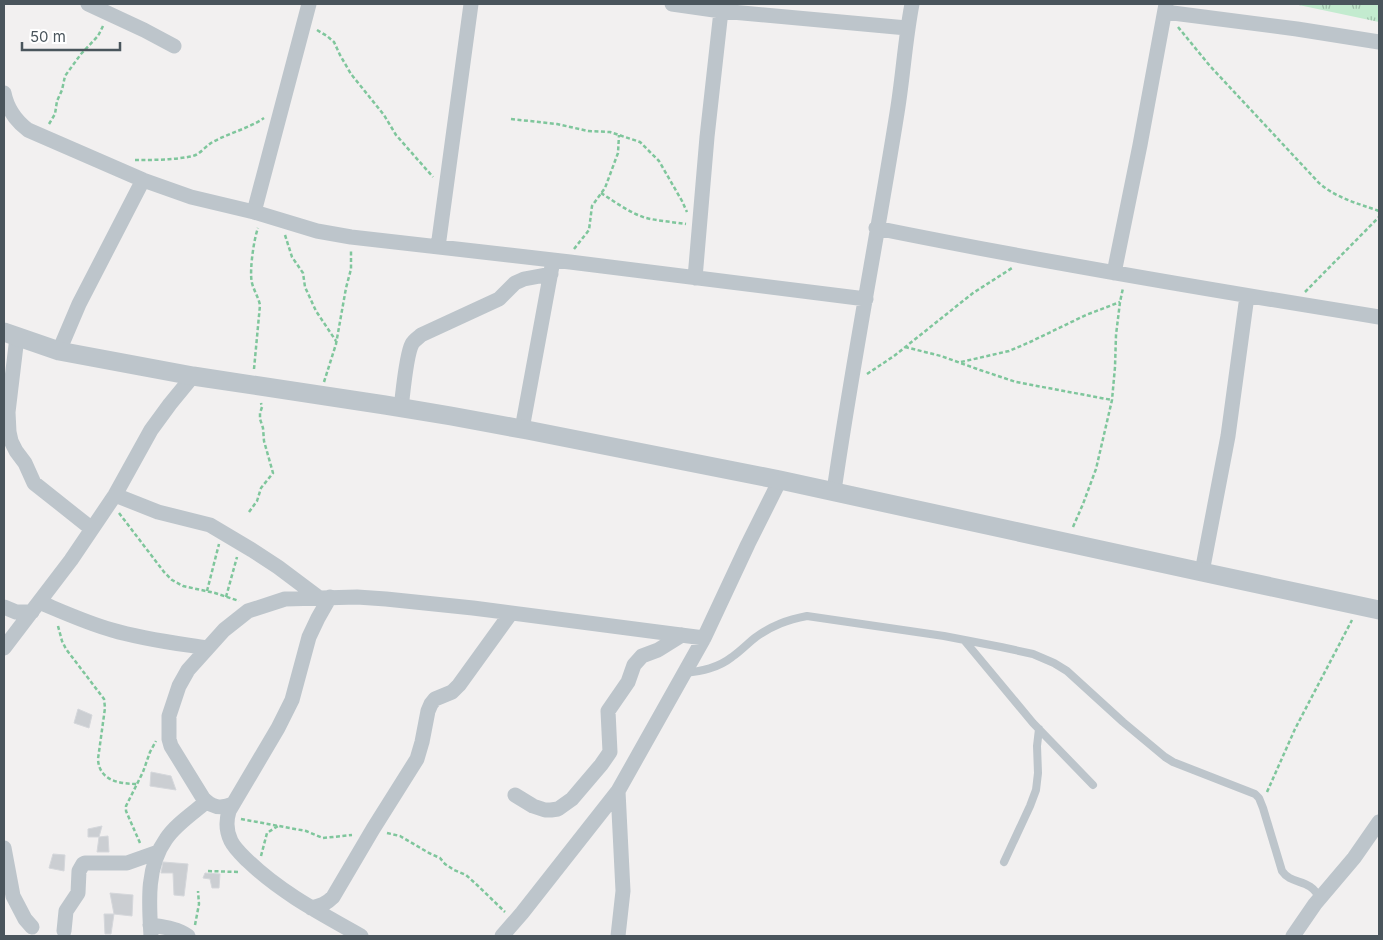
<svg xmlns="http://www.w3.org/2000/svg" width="1383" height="940" font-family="Inter,sans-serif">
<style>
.grass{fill:url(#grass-tufts)}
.building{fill:#cbced2;stroke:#d5d7db}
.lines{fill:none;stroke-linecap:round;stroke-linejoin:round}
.path{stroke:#7fc69c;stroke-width:2.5;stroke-dasharray:4 2.5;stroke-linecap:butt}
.service{stroke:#bdc5cb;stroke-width:8}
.minor{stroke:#bdc5cb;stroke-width:15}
.tertiary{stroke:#bdc5cb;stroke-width:19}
</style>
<defs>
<pattern id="grass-tufts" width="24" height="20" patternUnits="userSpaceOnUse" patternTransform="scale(1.25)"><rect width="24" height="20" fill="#c3ebcf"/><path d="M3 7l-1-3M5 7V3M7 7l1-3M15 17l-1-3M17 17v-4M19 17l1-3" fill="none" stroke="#a0c1ab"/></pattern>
</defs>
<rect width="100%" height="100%" fill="#f2f0f0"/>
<path class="grass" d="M1294,4H1379V22Z"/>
<path class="building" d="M78,709L92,715L89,728L74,723Z
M151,772L171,776L176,790L150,786Z
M102,826L99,837H88V829Z
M108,836L109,852H97L99,837Z
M53,854L65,855L64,871L49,868Z
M163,862L188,864L184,896L174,895L173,873H161Z
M205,873L220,874L219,888H212L210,879L203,878Z
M110,893L133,895L132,916L114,914Z
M104,914H114L111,934H105Z"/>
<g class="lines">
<path class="path" d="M1178,27L1210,66L1319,183C1338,199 1357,203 1379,211
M317,30L327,36L334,42L340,55L351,74L384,115L396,135L433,177
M511,119L557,124L588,131L610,132L640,142L659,161L682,201L687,212
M49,124L55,114L57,101L62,90L65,76L81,54L98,36L103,26
M135,160C154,160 174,160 193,156C200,154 205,147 211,143C228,133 248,129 264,118
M601,193C615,202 630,213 646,218C659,221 673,222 686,224
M285,235L292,257L303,273L305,287L316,311L336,341
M574,249L589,230L592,206L605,188L618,153L619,135
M1305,292L1379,217
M905,347L941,356L980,370L1016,382L1112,400
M961,362L1009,351L1030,342L1086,315L1120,302
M254,369L260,305C258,296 254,291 252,283C249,272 254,238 258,228
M867,374L894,356L973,293L1012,268
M324,382L336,344L346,288L351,269V251
M249,512L257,501L261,488L273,473L264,441L263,428L260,419V413L262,407L261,403
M119,513L164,572L172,580L183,586L215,593L239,601
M1073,527L1083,504L1096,469L1112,400L1115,367L1116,335L1120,302L1123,288
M207,591L219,544
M226,597L237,557
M58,626L62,641L66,649L104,699L105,708L98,759C99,781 120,784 138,784
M1267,792L1295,729L1352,620
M241,819L306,831L323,838L352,835
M387,833L400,836L429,853L440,858L445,864L454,870L466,875L476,884L505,912
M140,843L126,811V806L143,772L150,752L156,741
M261,856L267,833L278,826
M208,871L239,872
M195,925L199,904L198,891"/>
<path class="service" d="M964,640L1033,723L1093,785
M685,673C702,671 718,668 732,657C741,651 748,643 756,637C773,625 787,620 807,616L944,636L1001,647L1033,654L1054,663L1067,671L1123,722L1165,757L1173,762L1255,794L1259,798L1263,808L1282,871C1292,886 1310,877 1320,899
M1004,862L1030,806L1036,790L1038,773L1037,746L1039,729"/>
<path class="minor" d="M88,4L144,30L174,46
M672,4L721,11L907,28
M1165,12L1297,29L1379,42
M4,93C7,108 16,121 28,130L143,180L191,197L254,212L317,231L351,237L570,262L866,299
M254,212L309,4
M876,228C1043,262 1211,290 1379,317
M438,247L471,4
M1114,273L1140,145L1166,4
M695,278L707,137L721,11
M17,337L8,412L9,432L11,441L16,451L25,463L34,483L92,529
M59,351L79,304L143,180
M401,408C403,393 406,355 412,344C414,340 418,338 421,335L499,299L515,283L524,279L551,274
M522,429L552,266
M834,491C852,365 877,239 897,113C903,77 905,40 912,4
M115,495L158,512L210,525L252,550L278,567L318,597
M1202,572L1228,436L1247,296
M330,597L318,618L309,637L292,700L278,728L229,811C226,821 226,831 231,841C235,849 242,855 248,861C281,893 322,914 361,936
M39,602C63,612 87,623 112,630C142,639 175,643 207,648
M4,607L16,612H32
M4,648L71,560L115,495L151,430L170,404L193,376
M515,795L533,806L545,810H551L558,809L572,799L601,765L610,752L608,711L628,682L634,665L642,656L658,650L682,635
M233,804C221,809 212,808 203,798L171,746L169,739V716L179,686L188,670L224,630L248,611L285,599L357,597L386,599L473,608L704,638
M4,848L13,896L25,919L32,927
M311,908C321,906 326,904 333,897L373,829L417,759L422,742L428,711L431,704L435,699L452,692L459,685L511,613
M150,925C163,927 177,928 188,936
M64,931L66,911L78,893L79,871L83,864L85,863H127L158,852
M151,936C149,903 146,867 166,839C175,825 193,813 206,802
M502,936L522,913L618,791L704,638L748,544L780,480
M618,936L623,891L618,791
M1293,936L1315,904L1354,858L1379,822"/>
<path class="tertiary" d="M4,332L59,351L193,376L385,405L451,416L527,430L780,480L1202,572L1379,610"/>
</g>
<rect width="1383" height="940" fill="none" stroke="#4a555c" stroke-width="10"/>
<path d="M22 42v8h98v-8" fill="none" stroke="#4a555c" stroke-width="2.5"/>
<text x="30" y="42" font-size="15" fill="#4a555c" stroke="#ffffff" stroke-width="4" paint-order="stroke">50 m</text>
</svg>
